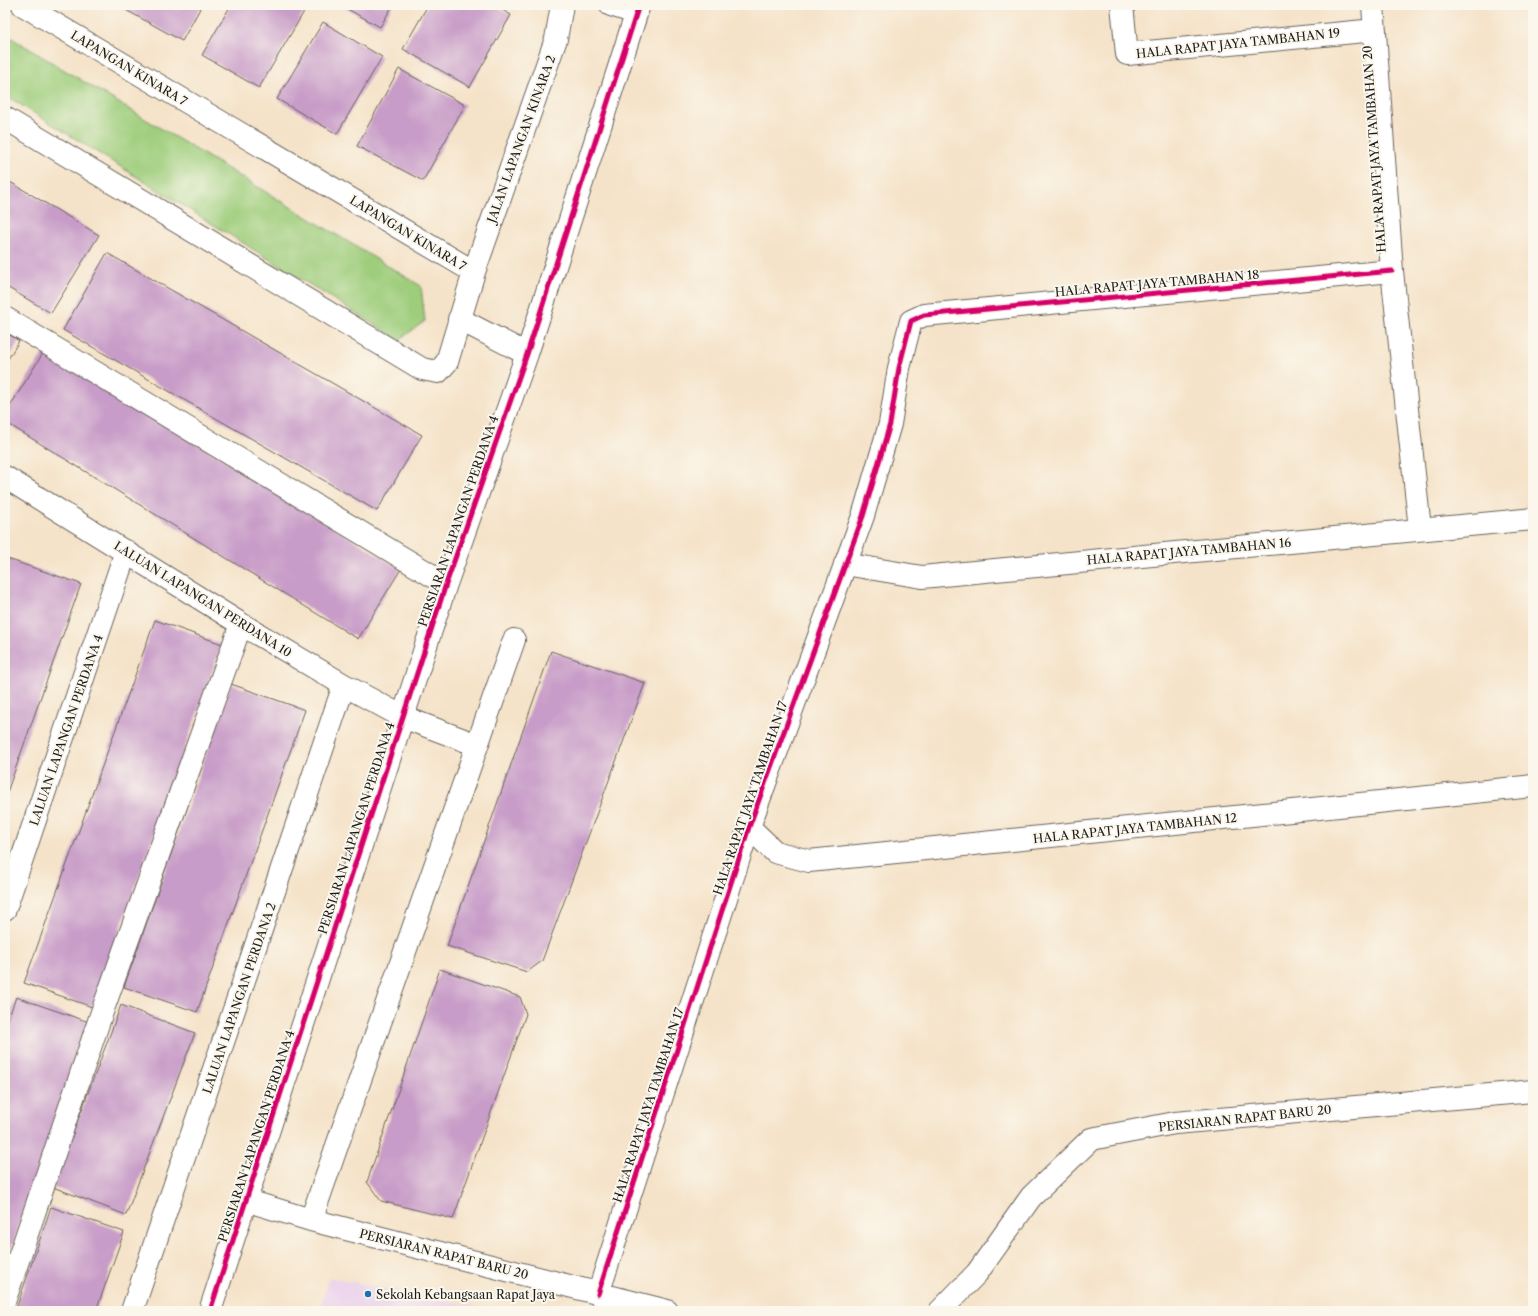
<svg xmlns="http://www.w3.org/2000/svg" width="1538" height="1316" font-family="'Libre Caslon Text',serif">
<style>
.built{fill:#ead1ec}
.green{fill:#9ecd7b;stroke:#5d744c}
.building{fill:#c89cc8}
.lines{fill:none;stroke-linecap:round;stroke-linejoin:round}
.minor-casing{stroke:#686259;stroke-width:24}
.minor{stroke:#fff;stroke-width:22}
.cycleway-casing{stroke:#fbf7ec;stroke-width:8}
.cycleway{stroke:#d6006c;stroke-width:5}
.poi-dot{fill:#1f6fb2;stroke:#fbf7ec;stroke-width:1.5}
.labels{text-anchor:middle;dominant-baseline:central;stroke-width:4;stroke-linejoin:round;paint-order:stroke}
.street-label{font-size:12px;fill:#1c1c1c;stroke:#fbf7ec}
.poi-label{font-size:12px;fill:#1c1c1c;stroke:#fbf7ec;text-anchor:start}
</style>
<rect width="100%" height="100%" fill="#fbf7ec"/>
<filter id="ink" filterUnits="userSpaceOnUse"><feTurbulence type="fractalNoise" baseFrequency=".025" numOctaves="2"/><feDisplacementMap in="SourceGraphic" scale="8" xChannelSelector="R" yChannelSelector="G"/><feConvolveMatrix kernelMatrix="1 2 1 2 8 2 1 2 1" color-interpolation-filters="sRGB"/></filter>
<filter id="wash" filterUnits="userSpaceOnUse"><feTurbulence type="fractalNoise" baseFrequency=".012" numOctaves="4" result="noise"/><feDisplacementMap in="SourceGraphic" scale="16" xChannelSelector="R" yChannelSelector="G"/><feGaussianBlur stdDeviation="0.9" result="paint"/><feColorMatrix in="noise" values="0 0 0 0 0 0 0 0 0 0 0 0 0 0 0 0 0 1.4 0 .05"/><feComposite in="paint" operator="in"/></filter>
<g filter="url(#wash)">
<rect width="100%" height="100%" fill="#f5e3c9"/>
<path class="built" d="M329,1277L495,1311H319Z"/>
<path class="green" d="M5,34L421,286L425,321L399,340L5,95Z"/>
<g id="blocks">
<path class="building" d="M129,5H202L182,41L126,10Z
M231,5H297L305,10L259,88L202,55Z
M340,5H393L380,27Z
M428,5H494L511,15L470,87L403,49Z
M323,22L382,57L337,134L277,99Z
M399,69L465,105L423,181L357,146Z
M5,179L99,235L51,313L5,286Z
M107,253L422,435L377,511L63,330Z
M5,332L19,341L5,364Z
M45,350L401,569L358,639L5,422V414Z
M5,558L81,584L5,798Z
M155,620L222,644L92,1007L24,983Z
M551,651L645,683L542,961L527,972L447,946Z
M231,684L305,710L197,1012L124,987Z
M440,969L520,997L526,1014L453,1219L381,1201L367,1182Z
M16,997L89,1022L5,1266V1028Z
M121,1005L195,1033L126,1215L53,1187Z
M51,1207L124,1232L96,1311H21L16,1309Z"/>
</g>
</g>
<g filter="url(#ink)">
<use href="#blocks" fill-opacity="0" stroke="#686259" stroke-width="1"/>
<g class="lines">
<g class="minor-casing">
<path id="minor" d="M611,5L636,13
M1122,5L1127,54L1375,30
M1373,5L1392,271L1420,529
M5,118L422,369L438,372L447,362L474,272L23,5
M474,272L556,39L562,5
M5,318L446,584
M459,319L527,354
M5,477L241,624L344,685L403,717L477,745
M845,564L922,577L1533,519
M749,827L775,852L809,861L1533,786
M5,909L126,551
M245,1200L311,1220L667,1311
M311,1220L514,640
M598,1294L749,827L863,516L890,424L899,368L911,321L924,315L1392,271
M5,1299L102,1012L241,624
M132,1311L344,685
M210,1311L446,584L527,354L639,5
M940,1311L977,1273L1031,1197L1091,1139L1175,1123L1533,1091"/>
</g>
<use href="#minor" class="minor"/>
<g class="cycleway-casing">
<path id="cycleway" d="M598,1294L749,827L863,516L890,424L899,368L911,321L924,315L1392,271
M210,1311L446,584L527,354L639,5"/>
</g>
<use href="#cycleway" class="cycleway"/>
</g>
</g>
<circle class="poi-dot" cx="368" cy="1294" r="4"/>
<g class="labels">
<g class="street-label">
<text transform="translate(1238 43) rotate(-6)">HALA RAPAT JAYA TAMBAHAN 19</text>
<text transform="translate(129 68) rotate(31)">LAPANGAN KINARA 7</text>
<text transform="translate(521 139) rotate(-70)">JALAN LAPANGAN KINARA 2</text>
<text transform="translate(1374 149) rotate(-94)">HALA RAPAT JAYA TAMBAHAN 20</text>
<text transform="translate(408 233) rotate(31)">LAPANGAN KINARA 7</text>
<text transform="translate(1157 283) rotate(-5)">HALA RAPAT JAYA TAMBAHAN 18</text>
<text transform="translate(458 521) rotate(-71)">PERSIARAN LAPANGAN PERDANA 4</text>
<text transform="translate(1189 551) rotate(-5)">HALA RAPAT JAYA TAMBAHAN 16</text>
<text transform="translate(203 599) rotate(32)">LALUAN LAPANGAN PERDANA 10</text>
<text transform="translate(66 730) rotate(-71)">LALUAN LAPANGAN PERDANA 4</text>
<text transform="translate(750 798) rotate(-71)">HALA RAPAT JAYA TAMBAHAN 17</text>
<text transform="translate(356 828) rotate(-72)">PERSIARAN LAPANGAN PERDANA 4</text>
<text transform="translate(1135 828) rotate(-6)">HALA RAPAT JAYA TAMBAHAN 12</text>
<text transform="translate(239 998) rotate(-71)">LALUAN LAPANGAN PERDANA 2</text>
<text transform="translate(648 1105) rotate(-72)">HALA RAPAT JAYA TAMBAHAN 17</text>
<text transform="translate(1245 1118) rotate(-6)">PERSIARAN RAPAT BARU 20</text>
<text transform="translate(256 1136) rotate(-72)">PERSIARAN LAPANGAN PERDANA 4</text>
<text transform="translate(444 1254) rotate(14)">PERSIARAN RAPAT BARU 20</text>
</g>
<g class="poi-label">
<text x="376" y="1294">Sekolah Kebangsaan Rapat Jaya</text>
</g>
</g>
<rect width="1538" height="1316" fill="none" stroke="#fbf7ec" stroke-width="20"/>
</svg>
